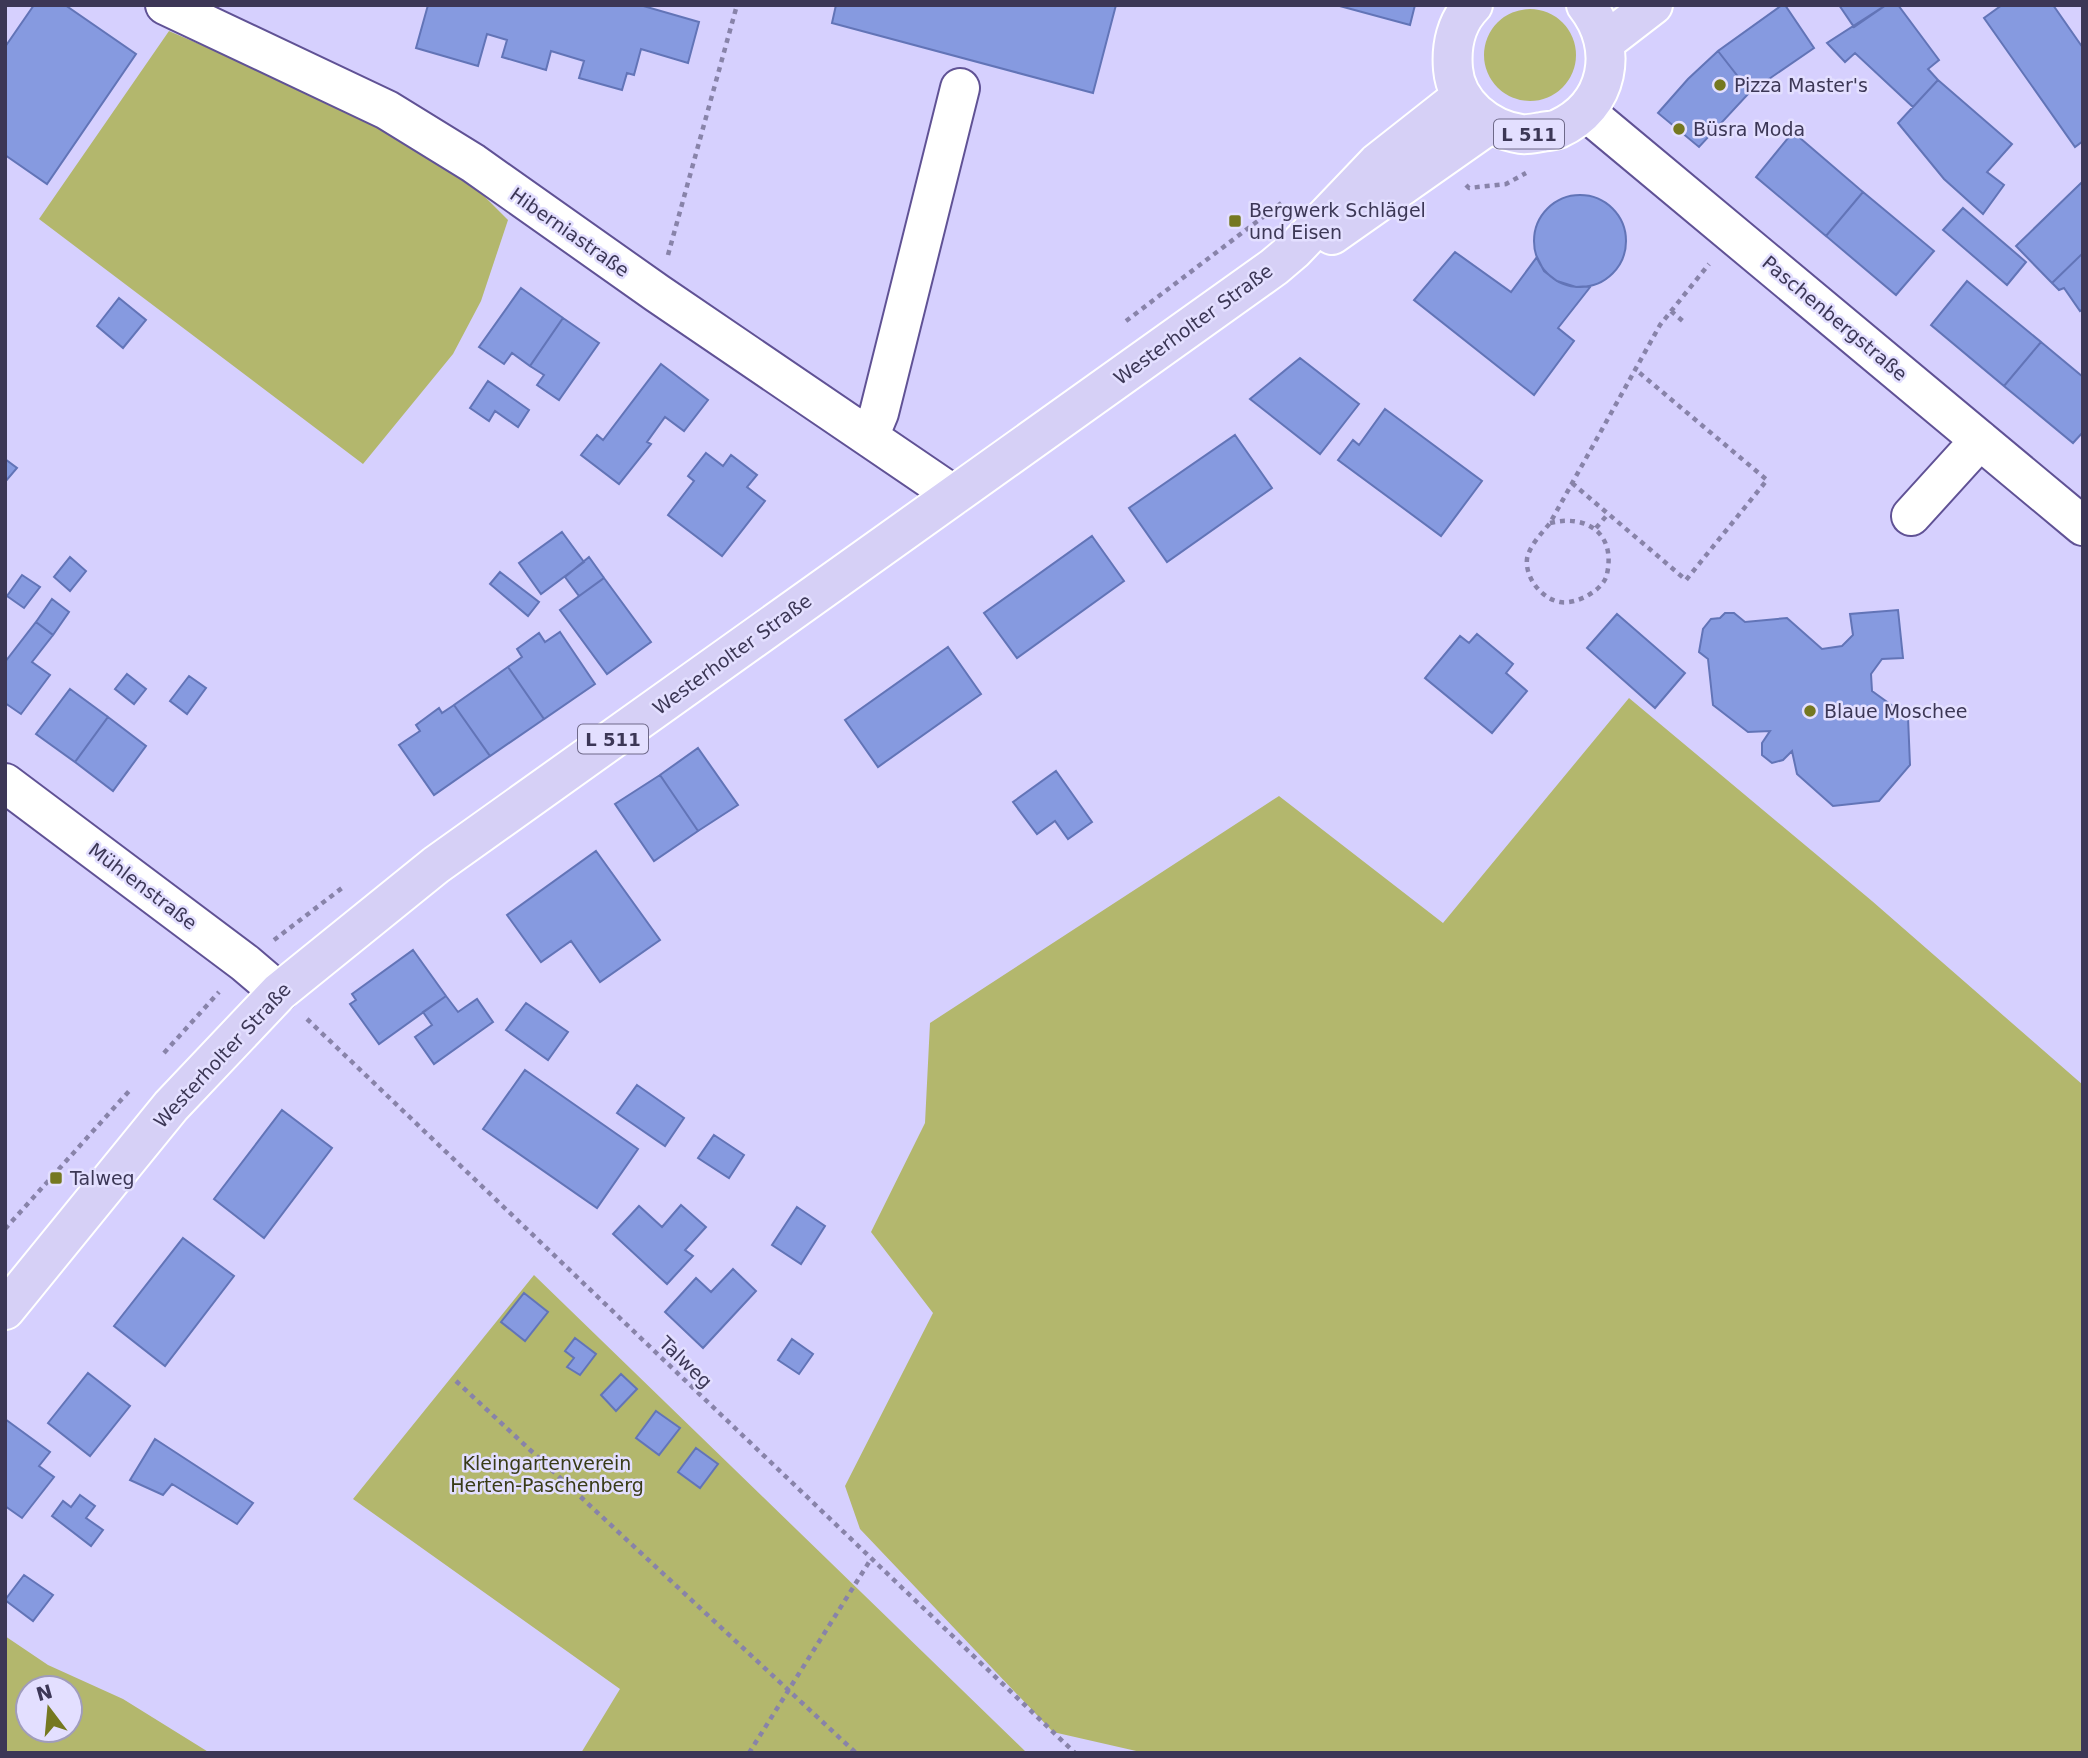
<svg xmlns="http://www.w3.org/2000/svg" width="2088" height="1758" font-family="'DejaVu Sans',sans-serif">
<style>
.green{fill:#b3b76d;fill-rule:evenodd}
.building{fill:#869ae0;stroke:#6274b7;stroke-width:2}
.lines{fill:none;stroke-linecap:round;stroke-linejoin:round}
.minor-casing{stroke:#605295;stroke-width:42}
.major-casing{stroke:#fff;stroke-width:42}
.path{stroke:#8883a9;stroke-width:4.5;stroke-dasharray:5 5;stroke-linecap:butt}
.minor{stroke:#fff;stroke-width:38}
.major{stroke:#d6d0f6;stroke-width:38}
.poi-dot{fill:#757820;stroke:#e3dfff;stroke-width:2.5}
.labels{text-anchor:middle;dominant-baseline:central;stroke-width:5;stroke-linejoin:round;paint-order:stroke}
.shield{fill:#e3dfff;stroke:#6e6989;stroke-width:2}
.shield-label{font-size:18px;font-weight:bold;fill:#3c3756}
.poi-label{font-size:19px;fill:#3c3756;stroke:#e3dfff;text-anchor:start}
.street-label{font-size:19px;fill:#3c3756;stroke:#e3dfff}
.park-label{font-size:19px;fill:#393b17;stroke:#e3dfff}
</style>
<rect width="100%" height="100%" fill="#d6d0fe"/>
<path class="green" d="M1484 55a46 46 0 1 1 92 0a46 46 0 1 1-92 0Z
M169,31L357,112L477,189L508,220L481,301L453,354L363,464L39,219Z
M1629,698L1872,901L2083,1085V1753H1145L1053,1732L860,1529L845,1486L933,1313L871,1232L925,1123L930,1023L1279,796L1443,923Z
M534,1275L1027,1753H581L620,1689L353,1499Z
M5,1636L48,1665L123,1699L210,1753H5ZM70,1688V1730H28V1688Z"/>
<path class="building" d="M34,5H65L136,54L47,184L5,155V47Z
M428,5H640L699,22L688,63L641,49L634,75L627,73L622,90L579,78L584,61L551,51L546,70L502,57L507,40L487,34L478,66L416,48Z
M836,5H1116L1093,93L832,23Z
M1336,5H1415L1410,25Z
M1782,5H1785L1814,48L1750,92L1718,51Z
M1839,5H1886L1854,27Z
M1886,5H1898L1939,60L1928,69L1938,80L1913,107L1855,53L1845,62L1827,43Z
M2002,5H2053L2083,48V141L2075,147L1984,18Z
M1718,51L1750,92L1699,147L1658,113L1688,79Z
M1938,80L2012,144L1987,172L2004,185L1983,214L1944,179L1898,123Z
M1793,132L1863,192L1826,236L1756,177Z
M2082,182L2083,253L2052,283L2016,246Z
M1863,192L1934,251L1896,295L1826,236Z
M1534 241a46 46 0 1 1 92 0a46 46 0 1 1-92 0Z
M1963,208L2026,262L2007,285L1943,230Z
M1455,252L1511,292L1537,257L1544,271L1557,281L1576,287L1591,286L1558,328L1574,341L1534,395L1414,300Z
M2083,253V309L2080,311L2064,288L2059,290L2052,283Z
M1967,281L2041,342L2004,386L1931,325Z
M521,288L563,318L530,366L512,353L504,364L479,347Z
M119,298L146,320L123,348L97,326Z
M563,318L599,343L559,400L537,385L544,375L530,366Z
M2041,342L2083,377V432L2073,443L2004,386Z
M1300,358L1359,404L1320,454L1250,399Z
M661,364L708,400L684,431L665,417L647,442L651,444L619,484L581,455L597,435L603,440Z
M488,381L529,410L518,427L495,411L489,421L470,408Z
M1385,409L1482,481L1441,536L1338,460L1353,440L1359,445Z
M1235,435L1272,488L1167,562L1129,508Z
M706,453L723,466L731,455L757,475L747,487L765,501L722,556L668,515L694,481L688,476Z
M5,459L17,468L5,482Z
M562,532L584,562L541,594L519,563Z
M1092,536L1124,581L1017,658L984,613Z
M70,557L86,571L70,591L54,577Z
M589,557L604,578L579,596L565,577Z
M500,572L539,602L528,616L490,584Z
M22,575L40,587L24,608L7,596Z
M604,578L651,642L607,674L560,610Z
M52,599L69,612L53,635L36,622Z
M1898,610L1903,658L1882,659L1871,674L1872,691L1908,717L1910,765L1879,801L1833,806L1797,774L1792,751L1783,760L1772,763L1762,755V743L1770,731L1748,732L1713,705L1708,659L1699,652L1703,629L1711,619L1720,618L1725,613H1734L1745,622L1787,618L1822,649L1842,646L1853,635L1850,614Z
M1617,614L1685,673L1655,708L1587,648Z
M36,622L53,635L32,662L50,675L21,714L5,703V662Z
M560,632L595,684L544,719L508,667L522,657L517,649L539,633L545,642Z
M1477,634L1513,664L1506,673L1527,691L1492,733L1425,678L1460,636L1469,643Z
M948,647L981,694L878,767L845,720Z
M508,667L544,719L490,756L454,705Z
M127,674L146,689L134,704L115,689Z
M189,676L206,688L187,714L170,701Z
M70,689L108,717L75,762L36,734Z
M454,705L490,756L434,795L399,745L420,731L416,725L439,708L442,713Z
M108,717L146,746L113,791L75,762Z
M698,748L738,805L698,831L660,775Z
M1056,771L1092,822L1068,839L1055,821L1037,834L1013,802Z
M660,775L698,831L654,861L615,804Z
M596,851L660,940L600,982L571,941L541,962L507,915Z
M413,950L446,996L379,1044L350,1004L356,1000L352,994Z
M446,996L458,1012L477,999L493,1022L434,1064L415,1037L432,1025L423,1012Z
M526,1003L568,1032L548,1060L506,1030Z
M525,1070L638,1149L597,1208L483,1129Z
M637,1085L684,1118L665,1146L617,1113Z
M282,1110L332,1148L264,1238L214,1199Z
M714,1135L744,1155L729,1178L698,1158Z
M681,1205L706,1227L685,1250L693,1256L667,1284L613,1234L639,1206L662,1227Z
M797,1207L825,1226L801,1264L772,1245Z
M183,1238L234,1276L165,1366L114,1326Z
M733,1269L756,1291L703,1348L665,1312L696,1278L711,1292Z
M524,1293L548,1312L525,1341L501,1322Z
M575,1338L596,1354L580,1375L567,1367L574,1358L565,1351Z
M792,1339L813,1354L799,1374L778,1360Z
M88,1373L130,1406L90,1456L48,1423Z
M621,1374L637,1389L616,1411L601,1395Z
M656,1411L680,1428L659,1455L636,1438Z
M5,1419L50,1452L39,1466L54,1477L22,1518L5,1506Z
M155,1439L253,1503L237,1524L172,1484L163,1495L130,1480Z
M696,1448L718,1464L700,1488L678,1472Z
M80,1495L95,1506L86,1518L103,1530L91,1546L52,1516L63,1501L71,1507Z
M24,1575L53,1595L33,1621L5,1600Z"/>
<g class="lines">
<g class="minor-casing">
<path id="minor" d="M165,5L387,110L473,163L657,293L954,495
M1585,111L2083,526
M869,437L879,413L960,88
M1911,516L1980,440
M5,783L245,963L279,992"/>
</g>
<g class="major-casing">
<path id="major" d="M1473,5C1456,22 1451,46 1453,69C1456,104 1488,129 1521,134C1527,135 1535,133 1542,132C1547,131 1553,131 1558,129C1609,106 1620,48 1586,5
M1605,42L1653,5
M1332,235L1490,124
M5,1310L171,1106L279,992L436,865L1274,267L1294,250L1377,163L1462,96"/>
</g>
<path class="path" d="M1466,185L1469,188L1506,184L1526,173
M668,255L737,5
M1671,311L1685,323
M1126,321L1284,201
M1572,483L1686,580L1767,480L1635,369
M1550,523C1586,514 1616,533 1607,574C1604,590 1576,605 1560,602C1542,599 1525,578 1527,559C1529,546 1542,533 1550,523L1660,325L1709,264
M1596,528L1608,514
M274,940L342,888
M307,1019L1075,1753
M164,1053L219,992
M5,1229L130,1090
M456,1381L856,1753
M749,1753L871,1559"/>
<use href="#minor" class="minor"/>
<use href="#major" class="major"/>
</g>
<g class="poi-dot">
<circle cx="1720" cy="85" r="7"/>
<circle cx="1679" cy="129" r="7"/>
<rect x="1228" y="214" width="14" height="14" rx="3.5"/>
<circle cx="1810" cy="711" r="7"/>
<rect x="49" y="1171" width="14" height="14" rx="3.5"/>
</g>
<g class="labels">
<g class="shield">
<rect x="1494" y="119.5" width="70" height="29" rx="5"/>
<rect x="578" y="724.5" width="70" height="29" rx="5"/>
</g>
<g class="shield-label">
<text x="1529" y="134">L 511</text>
<text x="613" y="739">L 511</text>
</g>
<g class="poi-label">
<text x="1734" y="85">Pizza Master's</text>
<text x="1693" y="129">Büsra Moda</text>
<text x="1249" y="210">Bergwerk Schlägel<tspan x="1249" dy="22">und Eisen</tspan></text>
<text x="1824" y="711">Blaue Moschee</text>
<text x="70" y="1178">Talweg</text>
</g>
<g class="street-label">
<text transform="translate(570 232) rotate(35)">Hiberniastraße</text>
<text transform="translate(1835 318) rotate(40)">Paschenbergstraße</text>
<text transform="translate(1193 324) rotate(-36)">Westerholter Straße</text>
<text transform="translate(732 654) rotate(-36)">Westerholter Straße</text>
<text transform="translate(143 886) rotate(37)">Mühlenstraße</text>
<text transform="translate(222 1055) rotate(-47)">Westerholter Straße</text>
<text transform="translate(686 1362) rotate(44)">Talweg</text>
</g>
<g class="park-label">
<text x="547" y="1463">Kleingartenverein<tspan x="547" dy="22">Herten-Paschenberg</tspan></text>
</g>
</g>
<rect width="2088" height="1758" fill="none" stroke="#3c3756" stroke-width="14"/>
<g transform="translate(49 1709) rotate(344)"><circle r="33" fill="#e3dfff" stroke="#a09cbb" stroke-width="2"/>
<path d="M0-5L12 26L0 18L-12 26Z" fill="#757820"/>
<text y="-10" font-size="19" font-weight="bold" text-anchor="middle" fill="#3c3756">N</text>
</g>
</svg>
